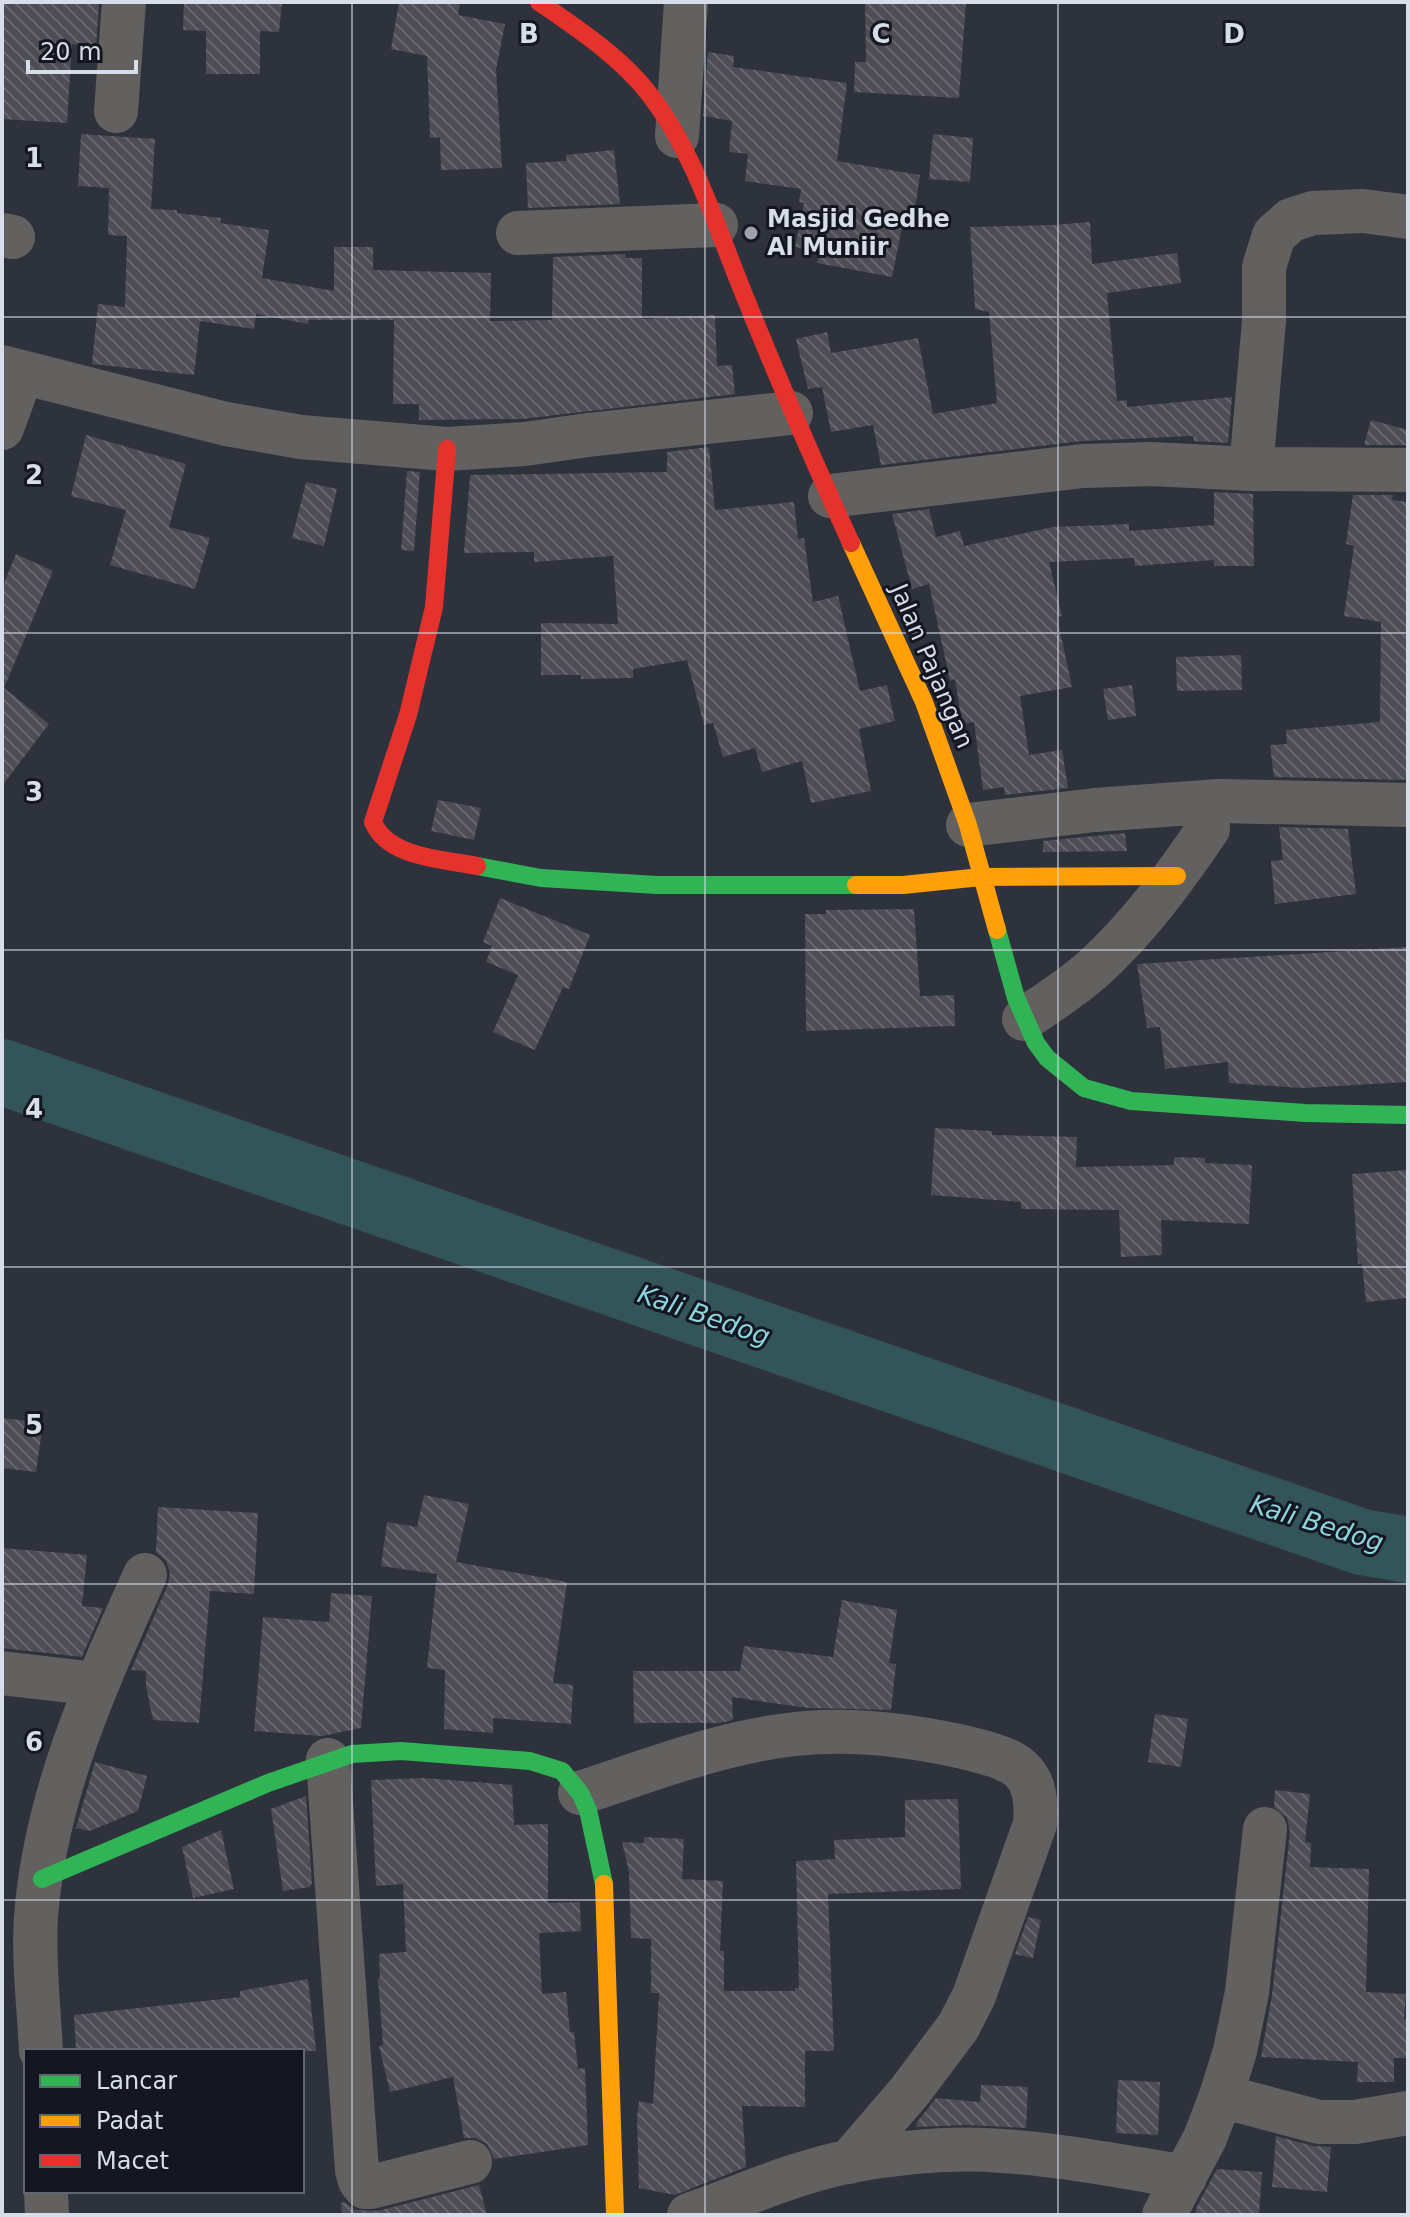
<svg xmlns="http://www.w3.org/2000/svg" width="1410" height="2217" font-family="'DejaVu Sans',sans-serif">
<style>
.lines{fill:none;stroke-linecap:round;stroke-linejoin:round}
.river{stroke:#33555a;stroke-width:66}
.building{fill:url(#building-back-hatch)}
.street{stroke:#636160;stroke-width:44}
.fast{stroke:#30b455;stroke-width:18}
.slow{stroke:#ff9f0a;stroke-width:18}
.jam{stroke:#e5322d;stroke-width:18}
.grid{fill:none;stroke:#d7dde9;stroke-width:2;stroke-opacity:0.55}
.poi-dot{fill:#9ca1ad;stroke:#141720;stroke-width:3}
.labels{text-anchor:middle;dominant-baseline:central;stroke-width:6;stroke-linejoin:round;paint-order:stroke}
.poi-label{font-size:24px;font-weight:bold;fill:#d7dde9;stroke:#141720;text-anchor:start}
.street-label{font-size:24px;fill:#d7dde9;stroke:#141720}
.water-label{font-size:26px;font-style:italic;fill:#8cd4de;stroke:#141720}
.grid-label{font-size:26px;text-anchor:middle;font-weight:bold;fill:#d7dde9;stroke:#141720;stroke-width:6;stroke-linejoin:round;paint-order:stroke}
</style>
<defs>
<pattern id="building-back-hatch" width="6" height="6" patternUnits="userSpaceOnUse" patternTransform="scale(2)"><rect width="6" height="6" fill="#4e4c54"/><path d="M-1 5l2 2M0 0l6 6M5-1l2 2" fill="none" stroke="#67656d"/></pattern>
</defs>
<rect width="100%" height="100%" fill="#2d323d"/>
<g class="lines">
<path class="river" d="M2,1072L1362,1542L1408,1550"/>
</g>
<path class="building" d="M2,2H99L96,48L72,44L67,123L2,119Z
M184,2H282L279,32L260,31V74H206V31L183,30Z
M399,2H460L458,15L505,24L496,70L502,168L441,170L440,137L430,138L427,56L391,49Z
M865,2H966L959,98L854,92L855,62H866Z
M708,52L734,56L733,67L847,83L837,161L920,175L913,223L903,222L892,277L817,263L819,252L795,247L804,203L799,202L801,189L745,181L748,154L729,152L732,121L703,116Z
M81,134L155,139L151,209L177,210V213L221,218L220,223L269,230L262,278L334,291V247H373V270L491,273L490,321L552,320L553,257L625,254L626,258H642V319L715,315L717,366L732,365L735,394L522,419L419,420V404H393L394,320H308V324L256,314L254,329L200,321L194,375L92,364L98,304L125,307L127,236L108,235L109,188L78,186Z
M933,134L973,138L970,182L929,179Z
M614,150L620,204L528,208L526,163L567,161L566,155Z
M1090,222L1092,264L1177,253L1181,283L1107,293L1117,401L1127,400V407L1232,397L1228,443L1194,441L1193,436L1082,441L881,465L873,425L831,432L822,387L808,389L796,339L827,332L831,353L918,338L933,414L997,403L989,312L975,309L970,227L1054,225Z
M1371,420L1408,430L1406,445H1364Z
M86,435L186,464L169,527L210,538L195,589L110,565L126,510L71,496Z
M709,447L715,510L794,502L798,539L804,538L813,602L838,596L860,691L887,685L895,721L859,729L871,791L811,803L802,761L762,772L755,748L723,757L713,723L704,725L687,660L633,669V678L581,679V675H541V623L618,624L613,556L534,562V552L464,553L470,475L667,472V452Z
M407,471L420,472L414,551L401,550Z
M306,482L337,489L324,546L292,538Z
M1214,492L1253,494L1254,566H1214V560L1135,566L1134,558L1049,562L1062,616L1057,617L1072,687L1020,696L1029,755L1062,750L1068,788L1005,795L1004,787L983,790L974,722L962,724L955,679L950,681L929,584L912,589L892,514L929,509L936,537L960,531L964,546L1053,527L1129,524V531L1214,525Z
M1353,495H1393L1392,500L1408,502V780L1274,777L1270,745L1287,744L1286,730L1380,722L1381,622L1344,616L1354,546L1346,544Z
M16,554L53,571L4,688L49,724L2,786V588Z
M1241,655L1242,690L1177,691L1176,657Z
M1132,685L1136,716L1108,720L1103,689Z
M438,800L481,808L474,840L431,831Z
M1279,827L1348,829L1356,894L1275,904L1271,861L1283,860Z
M1125,833L1127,851L1043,852V841Z
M500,898L590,935L569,989L563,987L535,1050L493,1032L518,975L486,962L492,946L483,942Z
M914,909L920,996L954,995L955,1026L806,1031L805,914H826V910Z
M1408,947V1082L1302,1088L1229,1083L1228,1062L1165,1069L1160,1027L1147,1028L1137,964Z
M935,1128L992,1131V1135L1077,1137L1076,1167L1174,1165V1157L1205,1158V1163L1252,1165L1249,1224L1161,1220L1162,1255L1121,1257L1119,1210L1021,1209V1202L931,1195Z
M1408,1170V1298L1366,1302L1362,1263L1358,1264L1352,1174Z
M2,1418L43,1423L36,1472L2,1468Z
M424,1495L469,1504L456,1562L567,1582L553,1683L573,1685L571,1724L493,1718V1733L444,1729L445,1670L427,1668L437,1574L381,1566L387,1522L417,1527Z
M158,1507L258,1513L254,1594L210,1591L199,1723L153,1720L146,1686V1671L131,1670L168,1584L170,1573L166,1561L156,1552Z
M2,1548L87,1555L82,1606L103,1608L82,1657L2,1648Z
M331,1593L372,1596L361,1728L322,1736L254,1731L263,1617L329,1622Z
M842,1600L897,1610L889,1663L896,1664L891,1710L807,1708L732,1697L733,1720L720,1723H634L633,1671H740L744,1646L833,1657Z
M1155,1714L1188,1719L1181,1767L1148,1762Z
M95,1762L147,1776L138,1811L90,1831L76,1828Z
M424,1778L512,1785L514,1825L548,1824V1903L580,1902L581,1931L539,1933L542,1994L566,1992L570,2032H574L578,2069L585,2068L588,2145L494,2159L487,2144L476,2138H464L453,2077L390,2092L379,2046L383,2045L378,1978H380L379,1954L406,1952L403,1884L376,1886L371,1780Z
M1275,1790L1310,1794L1305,1842L1311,1843L1310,1867L1369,1869L1366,1992L1406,1994L1404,2019H1408V2058H1394V2082H1357L1358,2062L1261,2057L1272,1995L1290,1832L1287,1818L1274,1807Z
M306,1796L312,1883L310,1887L283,1891L271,1809Z
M958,1799L961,1889L828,1894L834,2051H805V2107L742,2106L746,2167L675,2195L639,2188L637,2117L639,2101L653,2104L659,1993H651V1939L631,1938L629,1872L622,1842L644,1843V1837L684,1839L682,1879L723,1881L720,1951H724V1991H795V1988H799L796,1861L835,1859L834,1840L905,1837V1800Z
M221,1830L234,1889L193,1898L182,1847Z
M1028,1917L1041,1920L1033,1958L1015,1954Z
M308,1979L316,2051H76L74,2015L240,1997V1991Z
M1118,2080L1160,2082L1158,2135L1116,2133Z
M981,2085L1028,2087L1026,2128L966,2125L916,2127L917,2122L936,2098L980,2102Z
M1276,2136L1313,2146L1331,2147L1327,2192L1272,2187Z
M1217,2169L1262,2172L1259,2215H1196V2208Z
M479,2185L487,2215H342L341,2203L345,2202L355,2210L377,2211Z"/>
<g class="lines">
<path class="street" d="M116,111L124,2
M677,136L686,2
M518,233L716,225
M2,235L13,237
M2,367L226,424L301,437L447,449L525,444L588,435L791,413
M2,428L22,373
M1251,469L1264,321V267L1274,235L1291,220L1313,213L1363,211L1408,217
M830,496L1083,466L1152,464L1251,469L1408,470
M968,825L1095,810L1219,801L1408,805
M1024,1019C1048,1003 1073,987 1094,968C1139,927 1174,879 1208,829
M2,1673L96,1684
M328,1760L357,2170L360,2181L365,2187H371L470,2162
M580,1793C648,1771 716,1744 787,1735C846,1727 905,1734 963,1747C1013,1759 1040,1766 1035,1824L974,1996L958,2027L910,2091L849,2162
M41,2051C39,2008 33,1959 36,1917C45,1795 96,1684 145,1575
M1221,2096L1319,2122H1355L1408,2113
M46,2191L47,2215
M689,2215C743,2196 795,2172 851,2161C900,2152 954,2147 1003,2151C1064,2155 1125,2167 1185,2177
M1164,2215L1205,2138L1221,2096L1235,2051L1247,1992L1265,1829"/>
<path class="fast" d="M477,866L541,878L657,885H856
M997,930L1016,998L1036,1043L1047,1058L1084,1088L1131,1101L1305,1113L1408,1115
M42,1879L268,1783L352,1754L401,1751L530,1761L562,1771L580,1793L588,1810L604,1884"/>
<path class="slow" d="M851,543L924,702L968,825L997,930
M856,885H903L981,877L1177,876
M604,1884L615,2215"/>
<path class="jam" d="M539,2C578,29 621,57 650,95C694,152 716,226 743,292C777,377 813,460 851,543
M447,449L434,607L408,715L373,822C388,858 443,859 477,866"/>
</g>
<path class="grid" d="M352,2V2215M705,2V2215M1058,2V2215M2,317H1408M2,633H1408M2,950H1408M2,1267H1408M2,1584H1408M2,1900H1408"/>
<circle class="poi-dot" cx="751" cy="233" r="8"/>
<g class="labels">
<g class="poi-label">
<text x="767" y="219">Masjid Gedhe<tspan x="767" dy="28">Al Muniir</tspan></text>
</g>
<g class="street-label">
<text transform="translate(932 666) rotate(67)">Jalan Pajangan</text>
</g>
<g class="water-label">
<text transform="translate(704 1315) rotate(19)">Kali Bedog</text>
<text transform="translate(1317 1523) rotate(17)">Kali Bedog</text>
</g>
</g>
<g class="grid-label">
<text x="529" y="43">B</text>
<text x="881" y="43">C</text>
<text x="1234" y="43">D</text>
<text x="34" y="167">1</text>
<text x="34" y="484">2</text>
<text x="34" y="801">3</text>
<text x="34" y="1118">4</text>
<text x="34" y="1434">5</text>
<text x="34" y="1751">6</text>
</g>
<rect width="1410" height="2217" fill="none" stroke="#d7dde9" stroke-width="8"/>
<rect x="24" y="2049" width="280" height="144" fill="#141720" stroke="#626670" stroke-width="2"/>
<rect x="40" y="2075" width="40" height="12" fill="#30b455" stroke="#626670" stroke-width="2"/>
<text x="96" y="2089" font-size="24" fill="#d7dde9">Lancar</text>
<rect x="40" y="2115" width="40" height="12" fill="#ff9f0a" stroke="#626670" stroke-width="2"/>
<text x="96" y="2129" font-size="24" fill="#d7dde9">Padat</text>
<rect x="40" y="2155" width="40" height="12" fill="#e5322d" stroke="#626670" stroke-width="2"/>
<text x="96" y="2169" font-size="24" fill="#d7dde9">Macet</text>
<path d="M28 60v12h108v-12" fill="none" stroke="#d7dde9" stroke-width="4"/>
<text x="40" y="60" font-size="24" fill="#d7dde9" stroke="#141720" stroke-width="6" paint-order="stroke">20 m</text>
</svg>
